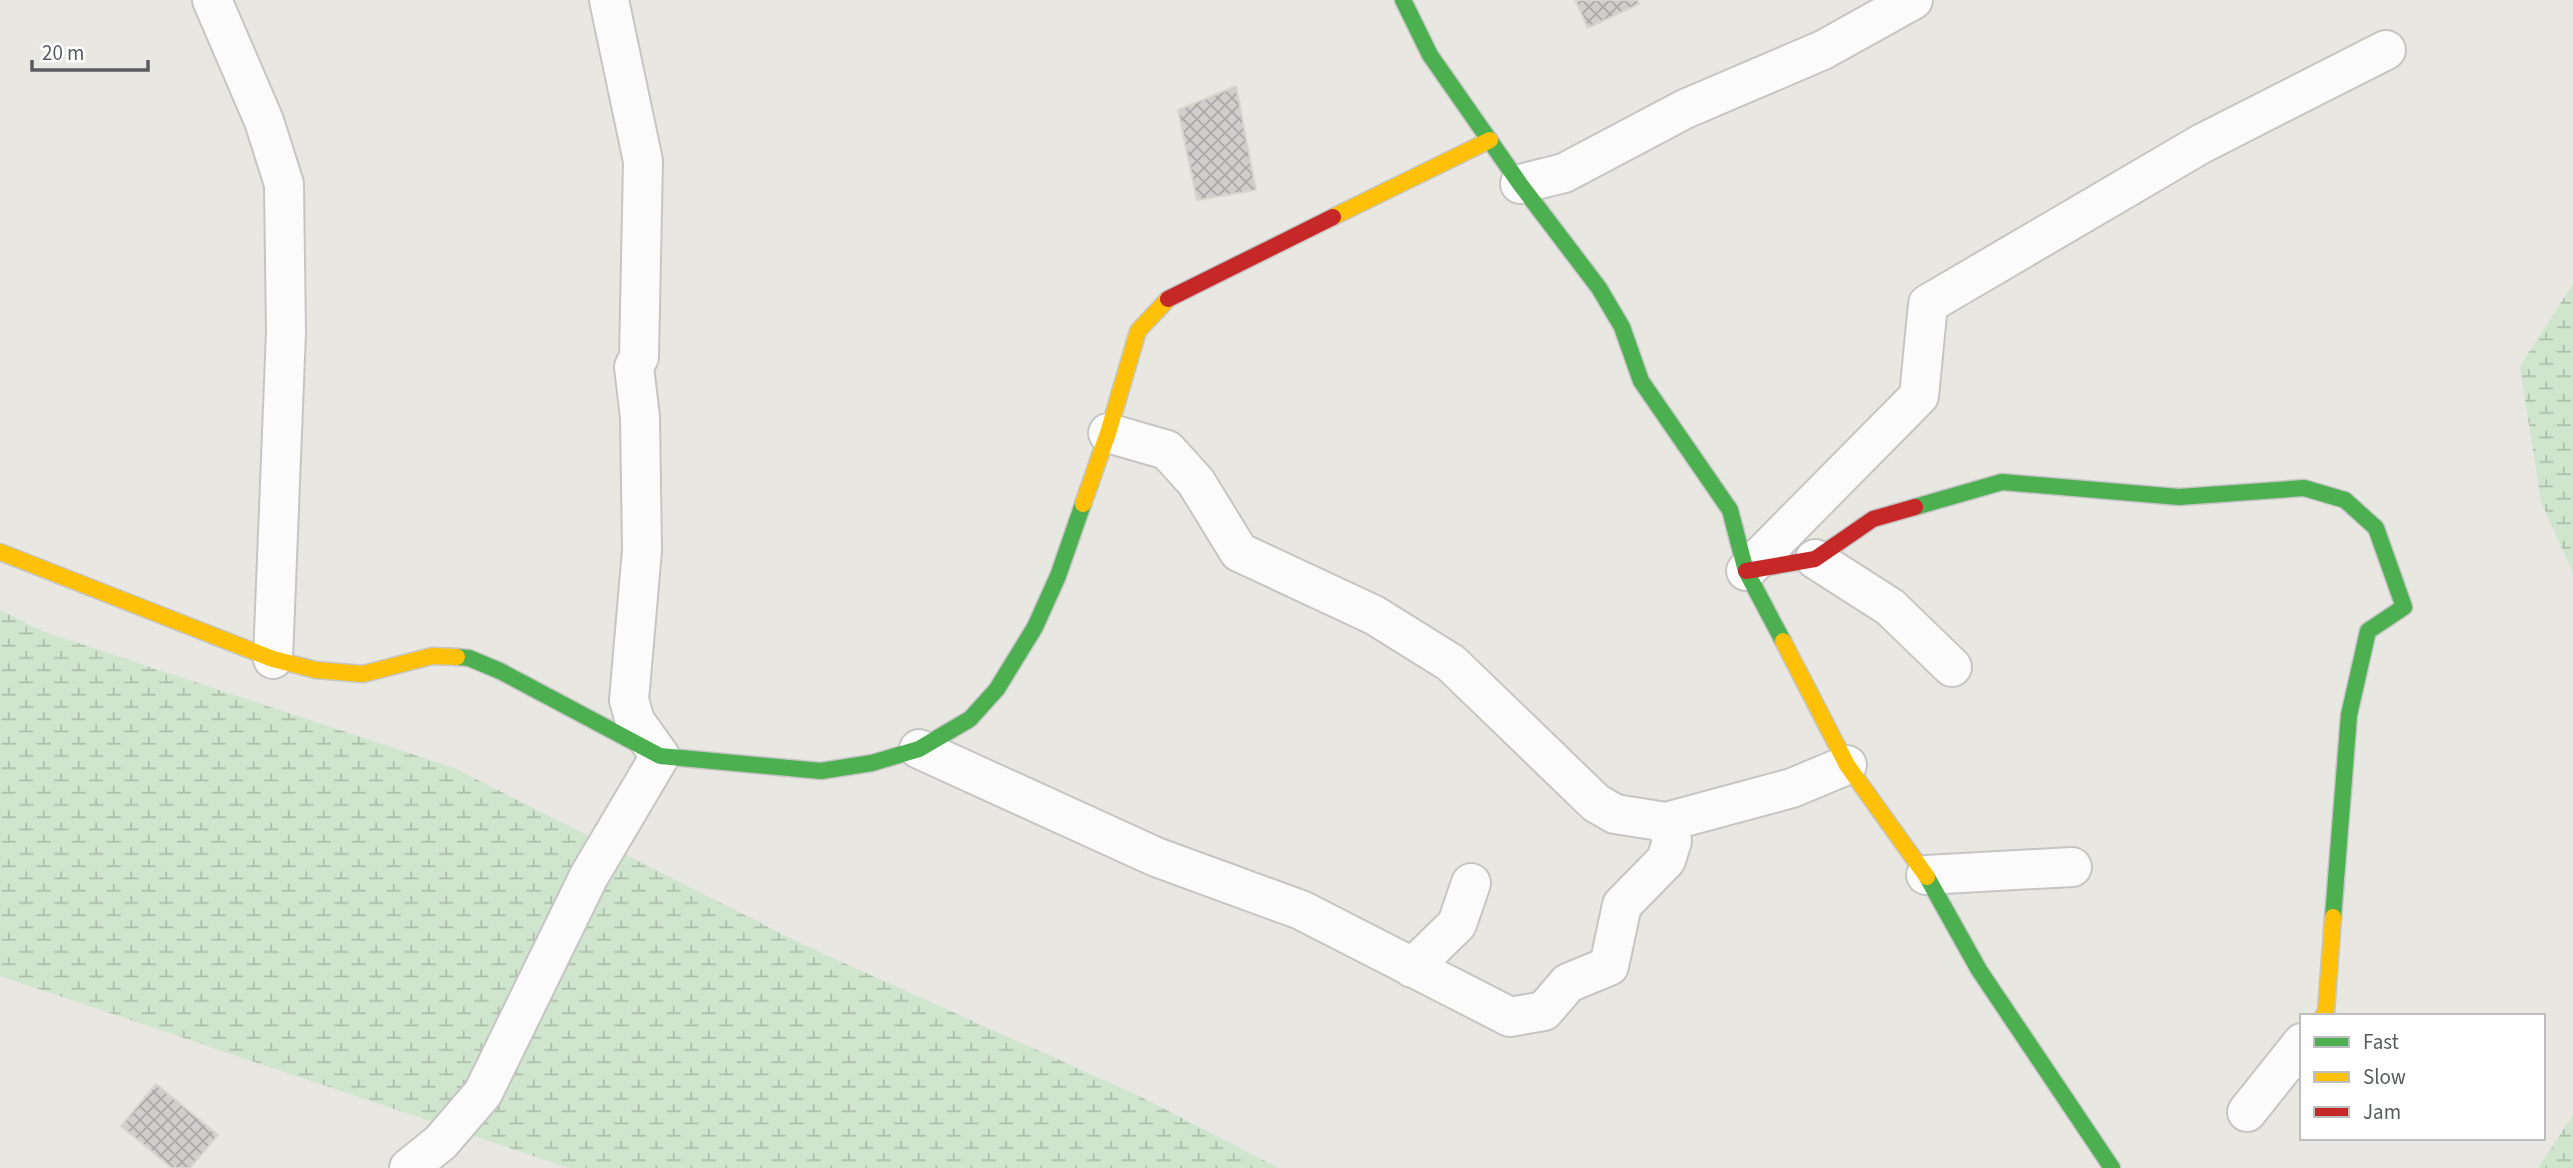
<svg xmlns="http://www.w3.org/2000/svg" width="2573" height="1168" font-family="'Source Sans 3',sans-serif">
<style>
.wetland{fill:url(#wetland-marsh)}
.building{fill:url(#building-cross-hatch);stroke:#d8d5d1;stroke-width:2}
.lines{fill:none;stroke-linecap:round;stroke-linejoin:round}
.street-casing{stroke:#c5c5c4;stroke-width:42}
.fast-casing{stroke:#c5c6c5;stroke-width:19}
.slow-casing{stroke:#c5c6c5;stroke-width:19}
.jam-casing{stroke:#c5c6c5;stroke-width:19}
.street{stroke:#fcfbfb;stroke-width:38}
.fast{stroke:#4caf50;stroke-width:16}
.slow{stroke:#ffc107;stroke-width:16}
.jam{stroke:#c62828;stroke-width:16}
</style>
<defs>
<pattern id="wetland-marsh" width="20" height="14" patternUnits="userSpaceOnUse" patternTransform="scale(1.75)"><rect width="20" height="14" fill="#d0e5cd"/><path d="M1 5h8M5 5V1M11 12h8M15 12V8" fill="none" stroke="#acbdaa"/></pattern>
<pattern id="building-cross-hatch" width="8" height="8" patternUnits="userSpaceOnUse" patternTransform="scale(1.75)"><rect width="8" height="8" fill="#d0cecc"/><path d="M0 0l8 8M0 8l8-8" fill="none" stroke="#acaaa9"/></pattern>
</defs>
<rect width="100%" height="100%" fill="#e8e7e2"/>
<path class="wetland" d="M2573,284V573L2541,502L2520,366Z
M0,610L42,631L454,768L804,945L1137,1095L1279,1168H569L0,976Z
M2573,1115V1168H2538Z"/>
<path class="building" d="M1575,0H1637L1639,4L1588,28Z
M1236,86L1256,190L1197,200L1178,110Z
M156,1084L218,1135L190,1168H172L121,1126Z"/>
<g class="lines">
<g class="street-casing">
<path id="street" d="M212,0L264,121L284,184L286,332L273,659
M1520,184L1564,173L1685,109L1823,50L1913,0
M1108,433L1167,450L1196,482L1239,552L1374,615L1451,663L1596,803L1615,814L1666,822L1792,788L1847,765
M1815,559L1890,607L1952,667
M1746,571L1919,396L1928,304L2201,144L2386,50
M919,749L1156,857L1301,910L1510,1017L1544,1011L1568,983L1609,966L1622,905L1666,860L1672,841L1666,822
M1926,875L2072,867
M1412,968L1457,924L1471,883
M2247,1112L2302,1043
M409,1168L441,1142L483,1093L589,876L660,756L635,721L629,700L642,550L640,417L634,367L639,357L643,161L609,0"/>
</g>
<g class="fast-casing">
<path id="fast" d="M1403,0L1430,55L1520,184L1599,288L1622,327L1641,381L1730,510L1746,571L1783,641
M1915,507L2002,482L2179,497L2304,488L2345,500L2376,528L2404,607L2368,631L2349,715L2333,917
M457,657L469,658L500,671L660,756L821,771L872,763L919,749L970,719L997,689L1035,627L1058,576L1083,504
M1927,877L1979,970L2112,1168"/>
</g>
<g class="slow-casing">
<path id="slow" d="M1333,217L1490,140
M1083,504L1108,433L1138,331L1168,299
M0,552L273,659L316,670L363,674L432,656L457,657
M1783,641L1847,765L1927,877
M2323,1016L2326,1012L2333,917"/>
</g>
<g class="jam-casing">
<path id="jam" d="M1168,299L1333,217
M1746,571L1815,559L1873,519L1915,507"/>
</g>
<use href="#street" class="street"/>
<use href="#fast" class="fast"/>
<use href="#slow" class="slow"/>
<use href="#jam" class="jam"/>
</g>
<rect x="2300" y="1014" width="245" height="126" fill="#ffffff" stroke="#bcbebf" stroke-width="2"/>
<rect x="2314" y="1037" width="35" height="10" fill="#4caf50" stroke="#bcbebf" stroke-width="2"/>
<text x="2363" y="1049" font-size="21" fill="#585c60">Fast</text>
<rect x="2314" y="1072" width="35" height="10" fill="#ffc107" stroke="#bcbebf" stroke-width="2"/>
<text x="2363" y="1084" font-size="21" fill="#585c60">Slow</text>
<rect x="2314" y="1107" width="35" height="10" fill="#c62828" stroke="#bcbebf" stroke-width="2"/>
<text x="2363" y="1119" font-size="21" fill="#585c60">Jam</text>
<path d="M32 60v10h116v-10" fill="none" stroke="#585c60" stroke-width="3.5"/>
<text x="42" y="60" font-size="21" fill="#585c60" stroke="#ffffff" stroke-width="5" paint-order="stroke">20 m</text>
</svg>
